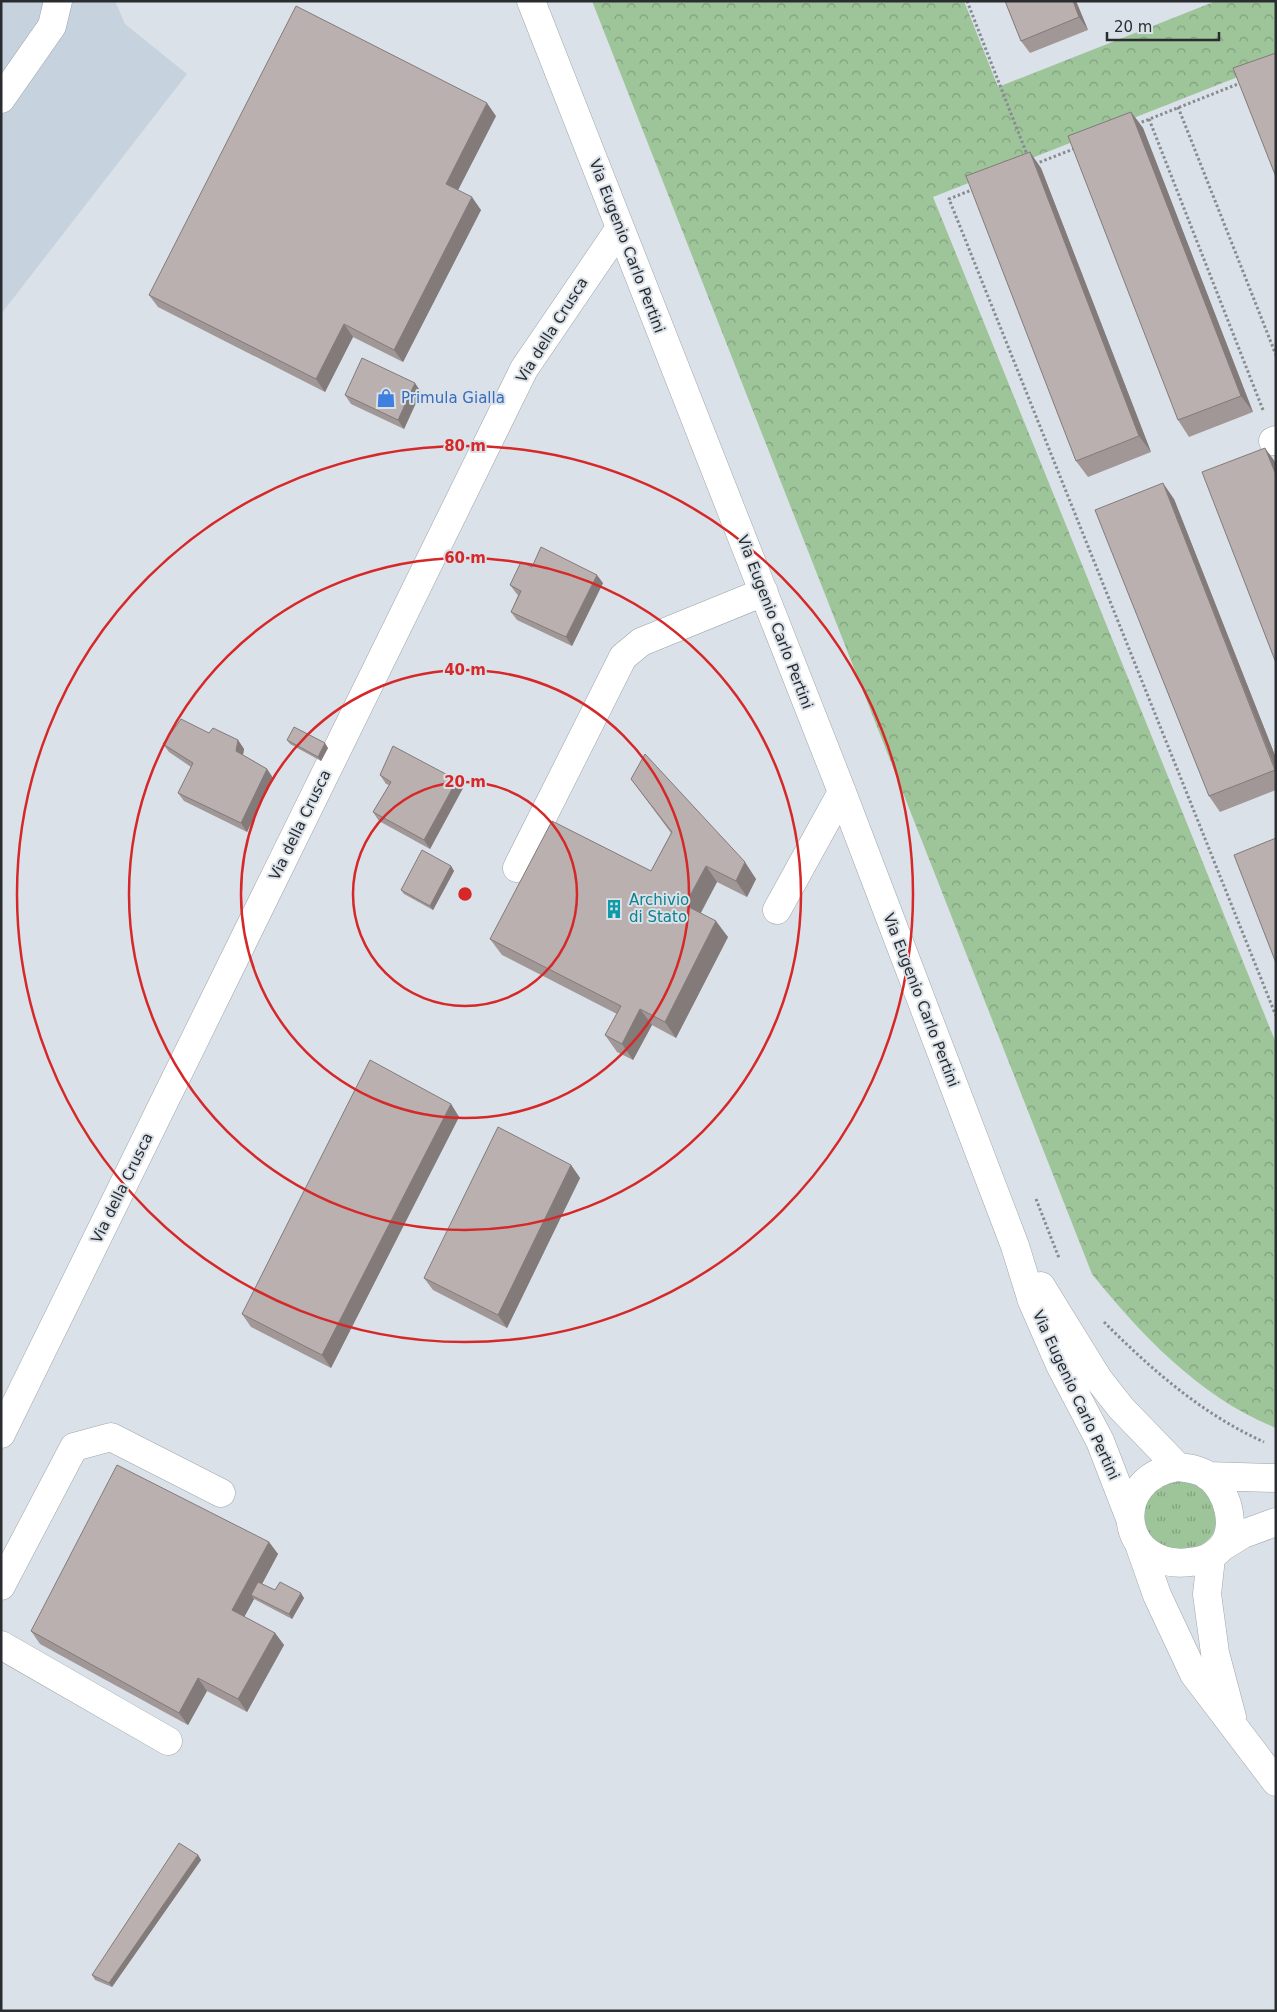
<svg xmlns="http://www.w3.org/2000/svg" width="1277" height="2012" font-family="'DejaVu Sans',sans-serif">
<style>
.built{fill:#c6d3df}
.grass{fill:url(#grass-tufts)}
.park{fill:url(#park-crowns)}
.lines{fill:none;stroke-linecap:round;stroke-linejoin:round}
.minor-casing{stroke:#9fa5ab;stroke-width:29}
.path{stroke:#878c91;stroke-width:3;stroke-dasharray:2.5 2.5;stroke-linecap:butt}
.minor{stroke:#fff;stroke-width:28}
.wall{fill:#a09796}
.shaded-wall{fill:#827b7a}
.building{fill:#bab0af;stroke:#827b7a}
.ring{fill:none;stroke:#d62828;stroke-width:2.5}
.labels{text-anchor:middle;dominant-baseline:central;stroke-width:4;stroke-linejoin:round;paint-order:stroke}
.street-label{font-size:15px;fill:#2a2d2f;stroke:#dae1e8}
.shop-label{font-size:15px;fill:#366cbe;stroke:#dae1e8;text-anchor:start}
.culture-label{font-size:15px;fill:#0d838f;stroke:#dae1e8;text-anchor:start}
.centre{fill:#d62828;stroke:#dae1e8;stroke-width:2.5}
.ring-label{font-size:15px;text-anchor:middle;font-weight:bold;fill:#d62828;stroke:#dae1e8;stroke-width:4;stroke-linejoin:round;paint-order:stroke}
</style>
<defs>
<pattern id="grass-tufts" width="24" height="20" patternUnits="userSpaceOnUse" patternTransform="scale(1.25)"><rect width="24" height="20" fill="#9ec499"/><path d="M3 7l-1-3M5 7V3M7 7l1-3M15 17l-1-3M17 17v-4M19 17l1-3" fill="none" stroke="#81a07d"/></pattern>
<pattern id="park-crowns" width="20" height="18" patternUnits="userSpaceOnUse" patternTransform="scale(1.25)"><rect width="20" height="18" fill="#9ec499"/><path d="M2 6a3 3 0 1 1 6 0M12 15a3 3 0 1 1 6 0" fill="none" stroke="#81a07d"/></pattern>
</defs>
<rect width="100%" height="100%" fill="#dae1e8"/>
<path class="built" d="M1,1H115L125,24L187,74L1,314Z"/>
<path class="grass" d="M1181,1475L1213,1495C1214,1502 1217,1510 1217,1518C1216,1569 1120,1557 1148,1492Z"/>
<path class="park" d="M592,1H964L998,87L1216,1H1276V62L933,197L1276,1043V1428C1201,1398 1142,1336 1092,1274Z"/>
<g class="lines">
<g class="minor-casing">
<path id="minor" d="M531,1L842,792L1015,1246L1032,1301L1060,1365L1100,1441L1129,1516
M1,99L52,26L58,1
M1273,441L1276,440
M517,868L623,657L641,642L764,592
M777,910L842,792
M1041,1286L1099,1380L1121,1408L1178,1467
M1,1434L524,369L620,228
M1178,1467C1188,1468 1198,1469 1207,1475C1228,1490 1239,1529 1220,1549C1211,1558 1202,1561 1190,1562C1119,1571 1107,1478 1178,1467Z
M1207,1476L1276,1478
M1139,1544L1157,1595L1194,1674L1276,1782
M1222,1547L1243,1534L1276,1522
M1211,1558L1207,1594L1215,1653L1232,1717
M1,1586L74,1447L111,1437L221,1493
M1,1645L168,1741"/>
</g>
<path class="path" d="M967,1L1028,157
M1178,107L1276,355
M1149,119L1263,410
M1137,124L1243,82
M1035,164L1076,148
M974,189L949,199L1276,1016
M1036,1199L1059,1258
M1104,1322C1152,1370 1202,1414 1264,1442"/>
<use href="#minor" class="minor"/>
</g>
<path class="wall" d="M1005,1H1076L1088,30L1030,53L1021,41Z
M1131,112L1143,128L1253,412L1189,437L1178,420Z
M496,116L458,190L481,210L403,362L353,337L325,392L158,307L149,295Z
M1041,168L1151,452L1088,477L1076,461Z
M421,392L404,429L351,404L345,395Z
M1174,499L1276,758V790L1220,812L1209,796Z
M532,567L603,583L572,646L517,620L511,612L518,595L516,593L510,585Z
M209,733L238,740L244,749L243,755L267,769L273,778L247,832L184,801L178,793L191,767L169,752L163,744Z
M287,740L328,748L321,761L290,744Z
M380,775L463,788L430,849L379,821L373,812L389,785L386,784Z
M631,779L756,879L747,897L717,882L701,913L728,937L676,1038L652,1025L633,1060L617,1052L605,1035L617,1014L502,955L490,939L651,871L671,833Z
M451,866L454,871L433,910L404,894L401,890Z
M451,1104L459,1117L331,1368L251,1327L242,1314Z
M571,1165L580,1178L507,1328L433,1290L424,1278Z
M269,1542L278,1554L262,1584L275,1590L304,1598L292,1619L254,1599L244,1617L275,1633L284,1645L247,1712L207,1691L188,1725L40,1644L31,1631Z
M198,1855L201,1860L112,1987L95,1980L92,1975Z"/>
<path class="shaded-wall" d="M1073,1H1076L1088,30L1079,17Z
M487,103L496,116L455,196L446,184Z
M1131,112L1143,128L1253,412L1241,396Z
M1030,152L1041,168L1151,452L1139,436Z
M472,197L481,210L403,362L394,350Z
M344,324L353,337L325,392L316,379Z
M415,383L421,392L404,429L398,420Z
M1265,448L1276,463V475Z
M1163,483L1174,499L1276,758V770Z
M597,575L603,583L572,646L566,637Z
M238,740L244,749L242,760L236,751Z
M325,743L328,748L321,761L318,757Z
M267,769L273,778L247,832L241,823Z
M457,780L463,788L430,849L424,840Z
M745,862L756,879L747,897L736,881Z
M451,866L454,871L433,910L430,906Z
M706,866L717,882L696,921L685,905Z
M716,921L728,937L676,1038L665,1022Z
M640,1009L652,1025L633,1060L622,1044Z
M451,1104L459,1117L331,1368L322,1355Z
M571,1165L580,1178L507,1328L498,1315Z
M269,1542L278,1554L255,1597L251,1595L254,1599L241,1623L232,1610Z
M301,1593L304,1598L292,1619L289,1614Z
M275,1633L284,1645L247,1712L238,1699Z
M198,1678L207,1691L188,1725L179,1713Z
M198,1855L201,1860L112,1987L109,1983Z"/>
<path class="building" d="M1005,1H1073L1079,17L1021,41Z
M296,6L487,103L446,184L472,197L394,350L344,324L316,379L149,295Z
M1276,53V177L1233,68Z
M1131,112L1241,396L1178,420L1068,136Z
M1030,152L1139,436L1076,461L966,176Z
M362,358L415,383L398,420L345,395Z
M1265,448L1276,475V663L1202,472Z
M1163,483L1275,770L1209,796L1095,510Z
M541,547L597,575L566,637L511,612L521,591L510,585L521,562L532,567Z
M181,719L209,733L213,728L238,740L236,751L267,769L241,823L178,793L193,763L163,744Z
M294,727L325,743L318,757L287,740Z
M393,746L457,780L424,840L373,812L391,782L380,775Z
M645,754L745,862L736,881L706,866L685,905L716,921L665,1022L640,1009L622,1044L605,1035L621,1006L490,939L552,821L651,871L672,832L631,779Z
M1276,838V963L1234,855Z
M422,850L451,866L430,906L401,890Z
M370,1060L451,1104L322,1355L242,1314Z
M498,1127L571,1165L498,1315L424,1278Z
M117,1465L269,1542L232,1610L275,1633L238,1699L198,1678L179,1713L31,1631Z
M258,1582L275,1590L280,1582L301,1593L289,1614L251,1595Z
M179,1843L198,1855L109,1983L92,1975Z"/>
<g class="ring">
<circle cx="465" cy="894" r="112"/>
<circle cx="465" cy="894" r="224"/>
<circle cx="465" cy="894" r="336"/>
<circle cx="465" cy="894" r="448"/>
</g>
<defs>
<g id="shop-bare" transform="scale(1.5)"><path d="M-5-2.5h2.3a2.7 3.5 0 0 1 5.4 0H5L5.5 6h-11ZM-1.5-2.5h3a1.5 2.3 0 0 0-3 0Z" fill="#3f7fe0" stroke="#dae1e8" stroke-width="2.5" paint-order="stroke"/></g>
<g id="building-bare" transform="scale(1.5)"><path d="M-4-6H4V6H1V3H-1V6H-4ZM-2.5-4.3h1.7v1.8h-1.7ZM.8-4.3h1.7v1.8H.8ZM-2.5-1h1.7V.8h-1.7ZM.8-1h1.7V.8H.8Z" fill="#0f9aa8" stroke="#dae1e8" stroke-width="2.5" paint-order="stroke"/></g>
</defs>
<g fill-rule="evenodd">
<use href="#shop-bare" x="386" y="398"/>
<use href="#building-bare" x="614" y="909"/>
</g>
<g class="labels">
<g class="street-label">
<text transform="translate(627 246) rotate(69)">Via Eugenio Carlo Pertini</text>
<text transform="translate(552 330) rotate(-58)">Via della Crusca</text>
<text transform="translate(775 622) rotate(69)">Via Eugenio Carlo Pertini</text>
<text transform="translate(300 825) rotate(-64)">Via della Crusca</text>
<text transform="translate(921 1000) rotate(69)">Via Eugenio Carlo Pertini</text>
<text transform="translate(122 1188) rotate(-64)">Via della Crusca</text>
<text transform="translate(1076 1395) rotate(65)">Via Eugenio Carlo Pertini</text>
</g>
<g class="shop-label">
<text x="401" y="398">Primula Gialla</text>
</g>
<g class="culture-label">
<text x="629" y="900">Archivio<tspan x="629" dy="17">di Stato</tspan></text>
</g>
</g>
<circle cx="465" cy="894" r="8" class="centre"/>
<g class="ring-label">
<text x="465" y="451">80 m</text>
<text x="465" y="563">60 m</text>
<text x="465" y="675">40 m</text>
<text x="465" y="787">20 m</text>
</g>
<rect width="1277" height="2012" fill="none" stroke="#2a2d2f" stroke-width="5"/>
<path d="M1107 32v8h112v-8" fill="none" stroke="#2a2d2f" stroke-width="2.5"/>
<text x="1114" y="32" font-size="15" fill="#2a2d2f" stroke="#dae1e8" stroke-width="4" paint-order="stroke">20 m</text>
</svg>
